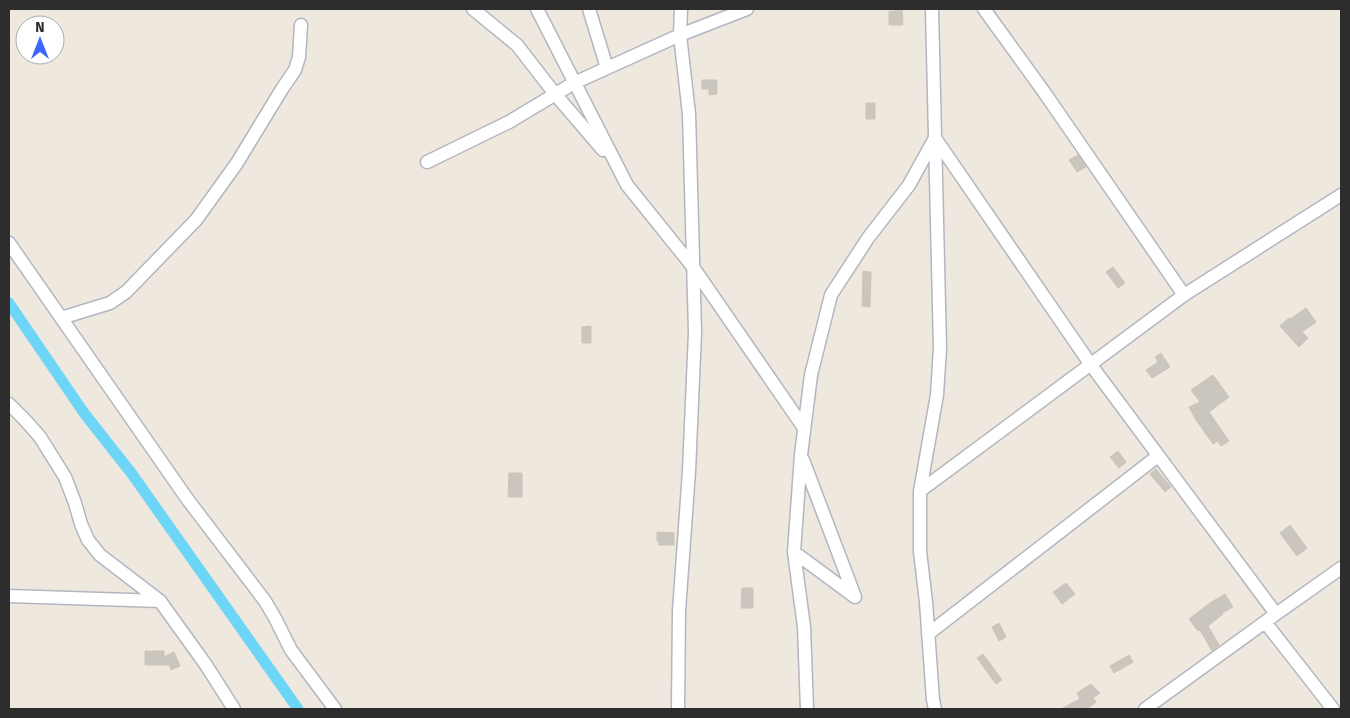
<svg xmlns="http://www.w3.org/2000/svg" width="1350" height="718" font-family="'Fira Sans',sans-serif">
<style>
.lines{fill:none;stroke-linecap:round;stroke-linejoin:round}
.canal{stroke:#6dd6f6;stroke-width:11}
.building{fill:#cbc6bd;stroke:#cbc4b8}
.street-casing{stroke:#b3b6c1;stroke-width:15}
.street{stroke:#fff;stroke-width:12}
</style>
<rect width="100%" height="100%" fill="#efe8df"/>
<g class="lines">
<path class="canal" d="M9,303L84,413L132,474L298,709"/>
</g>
<path class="building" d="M895,9H902L903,25H889V11H895Z
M702,80H717V94L709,95V89H702Z
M866,103H875V119H866Z
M1078,155L1086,167L1077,172L1069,160Z
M1113,267L1125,283L1118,288L1106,272Z
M863,271L871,272L870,307L862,306Z
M1306,308L1316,322L1302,332L1308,338L1299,347L1280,326L1289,318L1290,319Z
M591,326V343H582V327Z
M1161,353L1170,367L1152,378L1146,370L1158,362L1155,357Z
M1213,375L1229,397L1209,412L1229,441L1221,446L1218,441L1213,444L1196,420L1189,407L1200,402L1191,390Z
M1118,451L1126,462L1119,468L1110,457Z
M1156,469L1171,487L1165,492L1150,474Z
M509,473H522V497H508Z
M1290,525L1307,548L1297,556L1280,533Z
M657,532L674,533V545H659V541H657Z
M1066,583L1075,594L1062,604L1053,592Z
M742,588H753V608H741Z
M1225,594L1233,607L1222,613L1223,614L1208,626L1219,645L1212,651L1200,630L1198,631L1189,619L1210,603Z
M999,623L1006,637L999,641L992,627Z
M145,651H164V657L174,652L180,666L171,670L169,665H145Z
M983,654L1002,680L996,684L977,658Z
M1129,655L1133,662L1114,673L1110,666Z
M1091,684L1100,693L1093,698L1096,702L1087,709H1061L1080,699L1077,693Z"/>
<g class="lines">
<g class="street-casing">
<path id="street" d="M473,9L517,45L555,94L603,150
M537,9L627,185L693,267L804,428
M589,9L607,68
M932,9L940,348L937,395L920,491V551L926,602L933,700L935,709
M984,9L1044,92L1184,295
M427,162L509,122L574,83L680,35L747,9
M9,243L188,500L265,601L275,618L291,650L335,709
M61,318L110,303L126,292L196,220L237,163L282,89L295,70L299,57L301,25
M9,404L26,421L40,437L65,477L75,503L81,524L88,540L100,555L160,601L206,665L234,709
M920,491L1184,295L1341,195
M794,552L855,597L803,460
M9,596L160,601
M1265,622L1333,709
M928,634L1158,456
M678,709L679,611L689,471L695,332L689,114L680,35L681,9
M807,709L804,627L794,552L801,455L811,375L831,295L868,238L909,185L935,138L1091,365L1276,614
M1145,709L1276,614L1341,568"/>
</g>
<use href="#street" class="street"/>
</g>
<rect width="1350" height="718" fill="none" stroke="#2d2d2d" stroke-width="20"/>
<g transform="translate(40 40)"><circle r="24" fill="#ffffff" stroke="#ababab"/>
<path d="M0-4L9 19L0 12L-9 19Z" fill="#3c67ff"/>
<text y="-8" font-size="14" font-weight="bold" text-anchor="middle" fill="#2d2d2d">N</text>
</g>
</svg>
